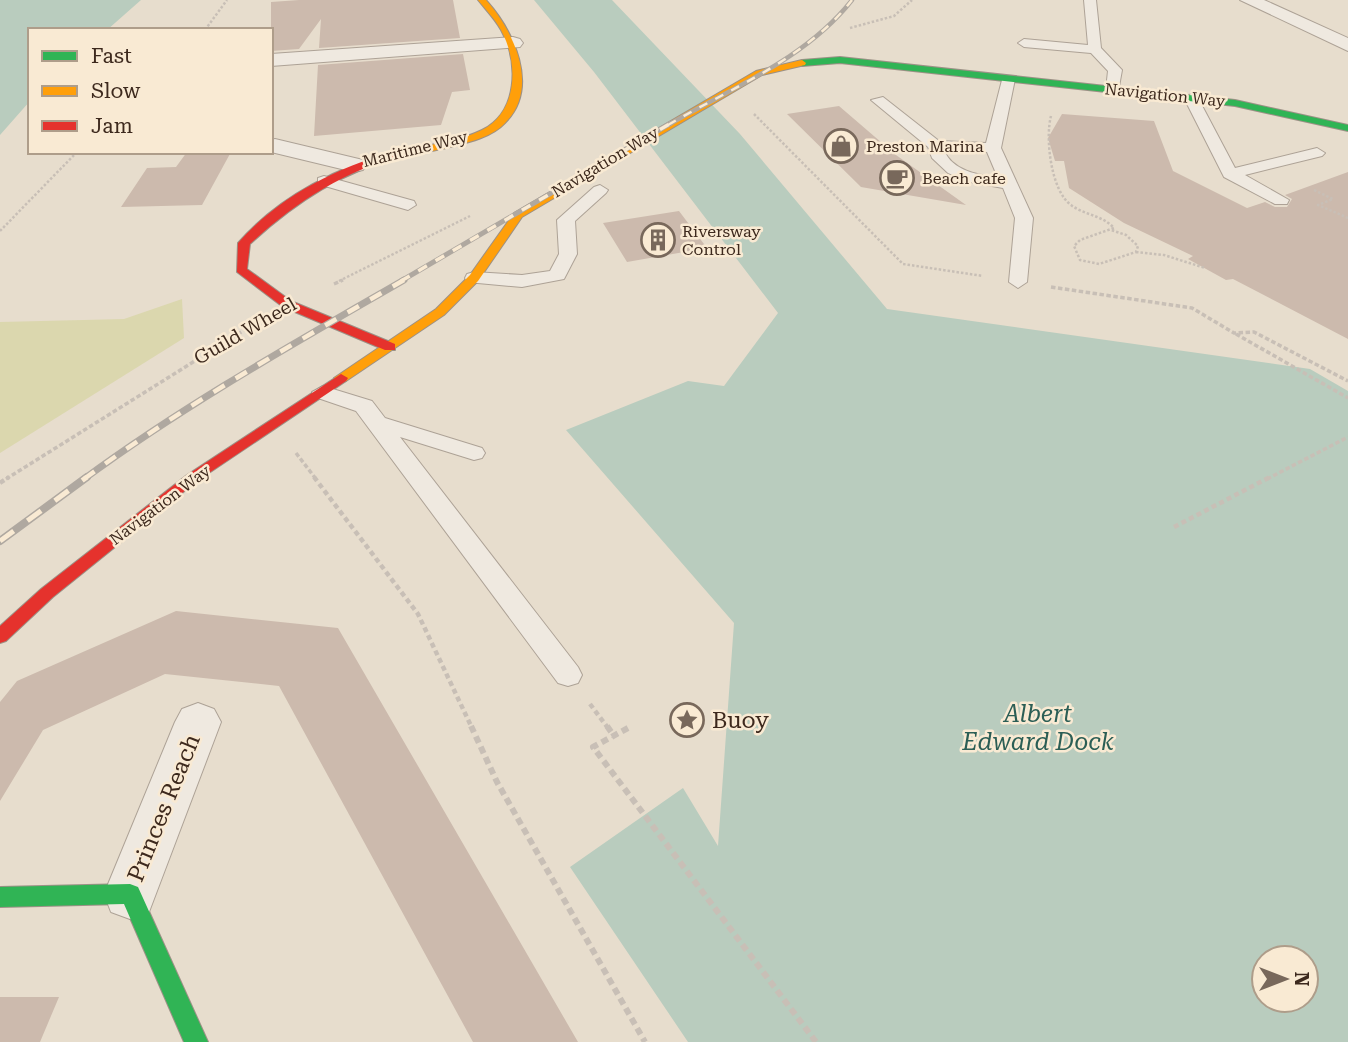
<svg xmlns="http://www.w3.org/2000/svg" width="1348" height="1042" font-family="'Roboto Serif',serif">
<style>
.green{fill:#dbd7ae}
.water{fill:#b9ccbe;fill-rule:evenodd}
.building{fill:#ccbaad}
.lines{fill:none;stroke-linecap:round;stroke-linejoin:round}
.lane-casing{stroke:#ada296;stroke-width:2}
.street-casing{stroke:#ada296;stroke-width:2}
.fast-casing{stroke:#9c9186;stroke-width:2}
.slow-casing{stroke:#9c9186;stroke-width:2}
.jam-casing{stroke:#9c9186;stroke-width:2}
.path-far3{stroke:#c8bfb6;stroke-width:2.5;stroke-dasharray:2.5 2;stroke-linecap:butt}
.path-far2{stroke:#c8bfb6;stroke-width:3.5;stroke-dasharray:4.5 2.5;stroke-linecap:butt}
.path-far1{stroke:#c8bfb6;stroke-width:4.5;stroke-dasharray:5 3.5;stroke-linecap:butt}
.path{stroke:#c8bfb6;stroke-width:6;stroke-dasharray:7 4.5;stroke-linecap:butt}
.lane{fill:#efe9e0;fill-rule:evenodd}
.street{fill:#efe9e0;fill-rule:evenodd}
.fast{fill:#30b455;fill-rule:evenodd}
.slow{fill:#ff9f0a;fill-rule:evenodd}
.jam{fill:#e5322d;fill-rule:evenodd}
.rail-far3-casing{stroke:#afa8a0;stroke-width:4.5}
.rail-far2-casing{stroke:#afa8a0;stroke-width:5}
.rail-far1-casing{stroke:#afa8a0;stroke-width:7}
.rail-casing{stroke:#afa8a0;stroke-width:8}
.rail-far3{stroke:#f9ead3;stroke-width:2.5;stroke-dasharray:9;stroke-linecap:butt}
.rail-far2{stroke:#f9ead3;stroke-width:3.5;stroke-dasharray:10;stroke-linecap:butt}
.rail-far1{stroke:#f9ead3;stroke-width:4.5;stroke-dasharray:13;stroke-linecap:butt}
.rail{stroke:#f9ead3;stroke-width:5;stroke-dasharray:17;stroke-linecap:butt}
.labels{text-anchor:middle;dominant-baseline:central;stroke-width:5;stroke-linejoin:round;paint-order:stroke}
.far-street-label{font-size:16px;fill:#3d291d;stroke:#f9ead3}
.far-poi-label{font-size:16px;fill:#3d291d;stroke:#f9ead3;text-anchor:start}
.street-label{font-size:19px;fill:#3d291d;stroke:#f9ead3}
.near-poi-label{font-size:23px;fill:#3d291d;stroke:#f9ead3;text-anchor:start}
.near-street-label{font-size:23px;fill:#3d291d;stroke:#f9ead3}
.near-water-label{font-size:24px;font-style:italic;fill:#2b5e55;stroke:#f9ead3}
</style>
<rect width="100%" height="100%" fill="#e7ddcd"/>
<path class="green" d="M182,299L184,338L0,453V322L124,319Z"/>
<path class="water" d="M0,0H141L107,30H30V101L0,135Z
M534,0H612L740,134L887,309L1310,369L1348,391V1042H688L570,867L683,788L718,846L734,623L566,430L688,381L724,386L778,313L594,72ZM1264,958H1306V1000H1264Z"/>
<path class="building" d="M299,0H453L460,38L319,48L321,19L299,49L271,51V2Z
M463,54L470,90L452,92L441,125L314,136L318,65Z
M839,106L896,155L966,205L861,187L787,114Z
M1062,114L1154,121L1173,171L1247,208L1265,202L1275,207H1287L1292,199L1285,195L1348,172V339L1233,279L1226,280L1188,259L1193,256L1124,223L1069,188L1064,161H1055L1048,138Z
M187,152H231L202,205L121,207L147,168L176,167Z
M679,211L707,248L627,262L603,223Z
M176,611L338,628L578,1042H473L279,686L165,674L43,730L0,801V702L17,681Z
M0,997H59L40,1042H0Z"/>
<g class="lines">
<g class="lane-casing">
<path id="lane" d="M1084,0H1096L1101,48L1122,70L1118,92L1106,89L1108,71L1091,53L1024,47L1018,43L1024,39L1088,45Z
M1003,76L1015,79L1001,148L1033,218L1027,282L1018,288L1009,282L1015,218L1003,188L970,182L948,173L932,158L928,147L871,100L883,97L939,141L986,143ZM944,150L987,152L998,178C979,175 952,171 944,150Z
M1191,94L1198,98L1235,168L1317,148L1325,153L1322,156L1245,175L1289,200L1287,204H1275L1224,177L1184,98Z
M324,176L414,201L416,205L408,210L318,184V178Z
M600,185L608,190L606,193L575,221L577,254L564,279L522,287L467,282L465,278L467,274L474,272L522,275L550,271L559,254L557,220L594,187Z
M323,386L372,401L385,418L482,448L485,453L482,458L474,460L400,437L578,667L582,675L578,683L568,686L558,683L356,411L315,397L312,392Z"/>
</g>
<g class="street-casing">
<path id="street" d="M1240,0H1264L1348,38V51Z
M513,37L520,39L523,43L520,47L271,66V54Z
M275,139L363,160L366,165L363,170L354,172L271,152V140Z
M198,703L214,709L221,722L149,912L130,919L111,912L104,894L175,722L182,709Z"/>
</g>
<g class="fast-casing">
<path id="fast" d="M840,57L1235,100L1348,125V131L1235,106L840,63L802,66L798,63L802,60Z
M130,884L138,887L208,1042H184L124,904L0,907V887Z"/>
</g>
<g class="slow-casing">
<path id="slow" d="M478,0H486C513,30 541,87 505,123C491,138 466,143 446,148C431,151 412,157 397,155V151C426,145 455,143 482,130C518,112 519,63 501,30C495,19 486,10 478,0Z
M802,60L806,63L805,65L762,75L522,217L478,281L444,315L346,381L341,382L334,378L436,309L470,275L514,213L756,71Z"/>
</g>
<g class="jam-casing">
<path id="jam" d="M401,150L405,151V155C343,171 296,202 250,244L247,269L291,301L395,344V350H385L283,307L237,272L238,243C280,195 341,165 401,150Z
M341,374L348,378L346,381L197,481L53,597L6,641L0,643V626L41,589L187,475Z"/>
</g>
<path class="path-far3" d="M850,28L894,16L912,0
M205,30L227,0
M754,114L903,264L983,276
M1051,116C1045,138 1051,191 1071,205C1084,215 1102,215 1114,228L1080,240L1074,246L1080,260L1099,264L1136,252L1138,246L1126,235L1111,230
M1314,190L1333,199L1318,205L1348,218
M0,231L77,152
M1136,252L1164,255L1205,268
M339,281L470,216"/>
<path class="path-far2" d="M334,284L343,280
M1051,287L1192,308L1234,333L1254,332L1348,381
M1236,334L1348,398
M296,453L316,479
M6,479L254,324
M1267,479L1348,437"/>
<path class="path-far1" d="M314,477L418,614L472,728
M0,483L9,477
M1174,527L1270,477
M590,704L608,728"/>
<path class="path" d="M471,726L497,782L645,1042
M607,726L614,736
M628,728L593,747L816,1042"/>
<use href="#lane" class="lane"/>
<use href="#street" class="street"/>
<use href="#fast" class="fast"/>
<use href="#slow" class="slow"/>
<use href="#jam" class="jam"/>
<g class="rail-far3-casing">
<path id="rail-far3" d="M668,125C731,88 806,59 852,0"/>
</g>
<g class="rail-far2-casing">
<path id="rail-far2" d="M401,281L671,123"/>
</g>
<g class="rail-far1-casing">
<path id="rail-far1" d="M84,479C186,404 295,343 404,280"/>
</g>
<g class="rail-casing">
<path id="rail" d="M0,541L87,477"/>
</g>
<use href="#rail-far3" class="rail-far3"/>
<use href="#rail-far2" class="rail-far2"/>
<use href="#rail-far1" class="rail-far1"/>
<use href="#rail" class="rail"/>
</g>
<defs>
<g id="shop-ring" transform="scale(1.75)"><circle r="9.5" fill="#f9ead3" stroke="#78685b" stroke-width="1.5"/><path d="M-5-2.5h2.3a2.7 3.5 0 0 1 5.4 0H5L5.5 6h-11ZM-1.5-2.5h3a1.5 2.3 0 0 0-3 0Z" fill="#78685b"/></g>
<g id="cafe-ring" transform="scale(1.75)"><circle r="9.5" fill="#f9ead3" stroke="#78685b" stroke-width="1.5"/><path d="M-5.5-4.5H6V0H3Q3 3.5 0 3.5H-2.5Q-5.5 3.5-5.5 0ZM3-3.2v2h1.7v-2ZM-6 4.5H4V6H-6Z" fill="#78685b"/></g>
<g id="building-ring" transform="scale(1.75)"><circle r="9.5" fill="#f9ead3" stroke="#78685b" stroke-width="1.5"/><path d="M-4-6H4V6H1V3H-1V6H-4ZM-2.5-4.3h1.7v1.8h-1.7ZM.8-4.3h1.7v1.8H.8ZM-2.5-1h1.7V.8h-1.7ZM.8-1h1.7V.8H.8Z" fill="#78685b"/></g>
<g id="sight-ring" transform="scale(1.75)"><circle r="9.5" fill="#f9ead3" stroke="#78685b" stroke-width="1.5"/><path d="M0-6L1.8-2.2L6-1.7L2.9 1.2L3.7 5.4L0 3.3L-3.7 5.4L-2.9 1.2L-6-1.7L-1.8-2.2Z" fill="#78685b"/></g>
</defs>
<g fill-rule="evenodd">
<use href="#shop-ring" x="841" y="146"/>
<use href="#cafe-ring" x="897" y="178"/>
<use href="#building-ring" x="658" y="240"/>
<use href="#sight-ring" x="687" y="720"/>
</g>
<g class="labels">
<g class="far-street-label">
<text transform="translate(1165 95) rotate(6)">Navigation Way</text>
<text transform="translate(415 149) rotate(-14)">Maritime Way</text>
<text transform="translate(605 162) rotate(-31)">Navigation Way</text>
<text transform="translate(160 505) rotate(-37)">Navigation Way</text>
</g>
<g class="far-poi-label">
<text x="866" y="146">Preston Marina</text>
<text x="922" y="178">Beach cafe</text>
<text x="682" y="231">Riversway<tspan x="682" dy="18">Control</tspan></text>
</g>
<g class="street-label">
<text transform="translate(245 331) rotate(-30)">Guild Wheel</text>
</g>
<g class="near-poi-label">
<text x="712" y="720">Buoy</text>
</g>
<g class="near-street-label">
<text transform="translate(164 808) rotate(-68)">Princes Reach</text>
</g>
<g class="near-water-label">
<text x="1038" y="714">Albert<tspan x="1038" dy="28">Edward Dock</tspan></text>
</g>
</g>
<rect x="28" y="28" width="245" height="126" fill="#f9ead3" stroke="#ae9d8a" stroke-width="2"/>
<rect x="42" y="51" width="35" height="10" fill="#30b455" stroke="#ae9d8a" stroke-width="2"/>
<text x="91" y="63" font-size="21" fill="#3d291d">Fast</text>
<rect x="42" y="86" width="35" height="10" fill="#ff9f0a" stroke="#ae9d8a" stroke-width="2"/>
<text x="91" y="98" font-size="21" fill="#3d291d">Slow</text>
<rect x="42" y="121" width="35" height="10" fill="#e5322d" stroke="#ae9d8a" stroke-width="2"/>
<text x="91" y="133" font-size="21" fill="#3d291d">Jam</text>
<g transform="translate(1285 979) rotate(90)"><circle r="33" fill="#f9ead3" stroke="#ae9d8a" stroke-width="2"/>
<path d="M0-5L12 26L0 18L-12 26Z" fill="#78685b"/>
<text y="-10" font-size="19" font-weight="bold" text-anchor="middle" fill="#3d291d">N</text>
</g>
</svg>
